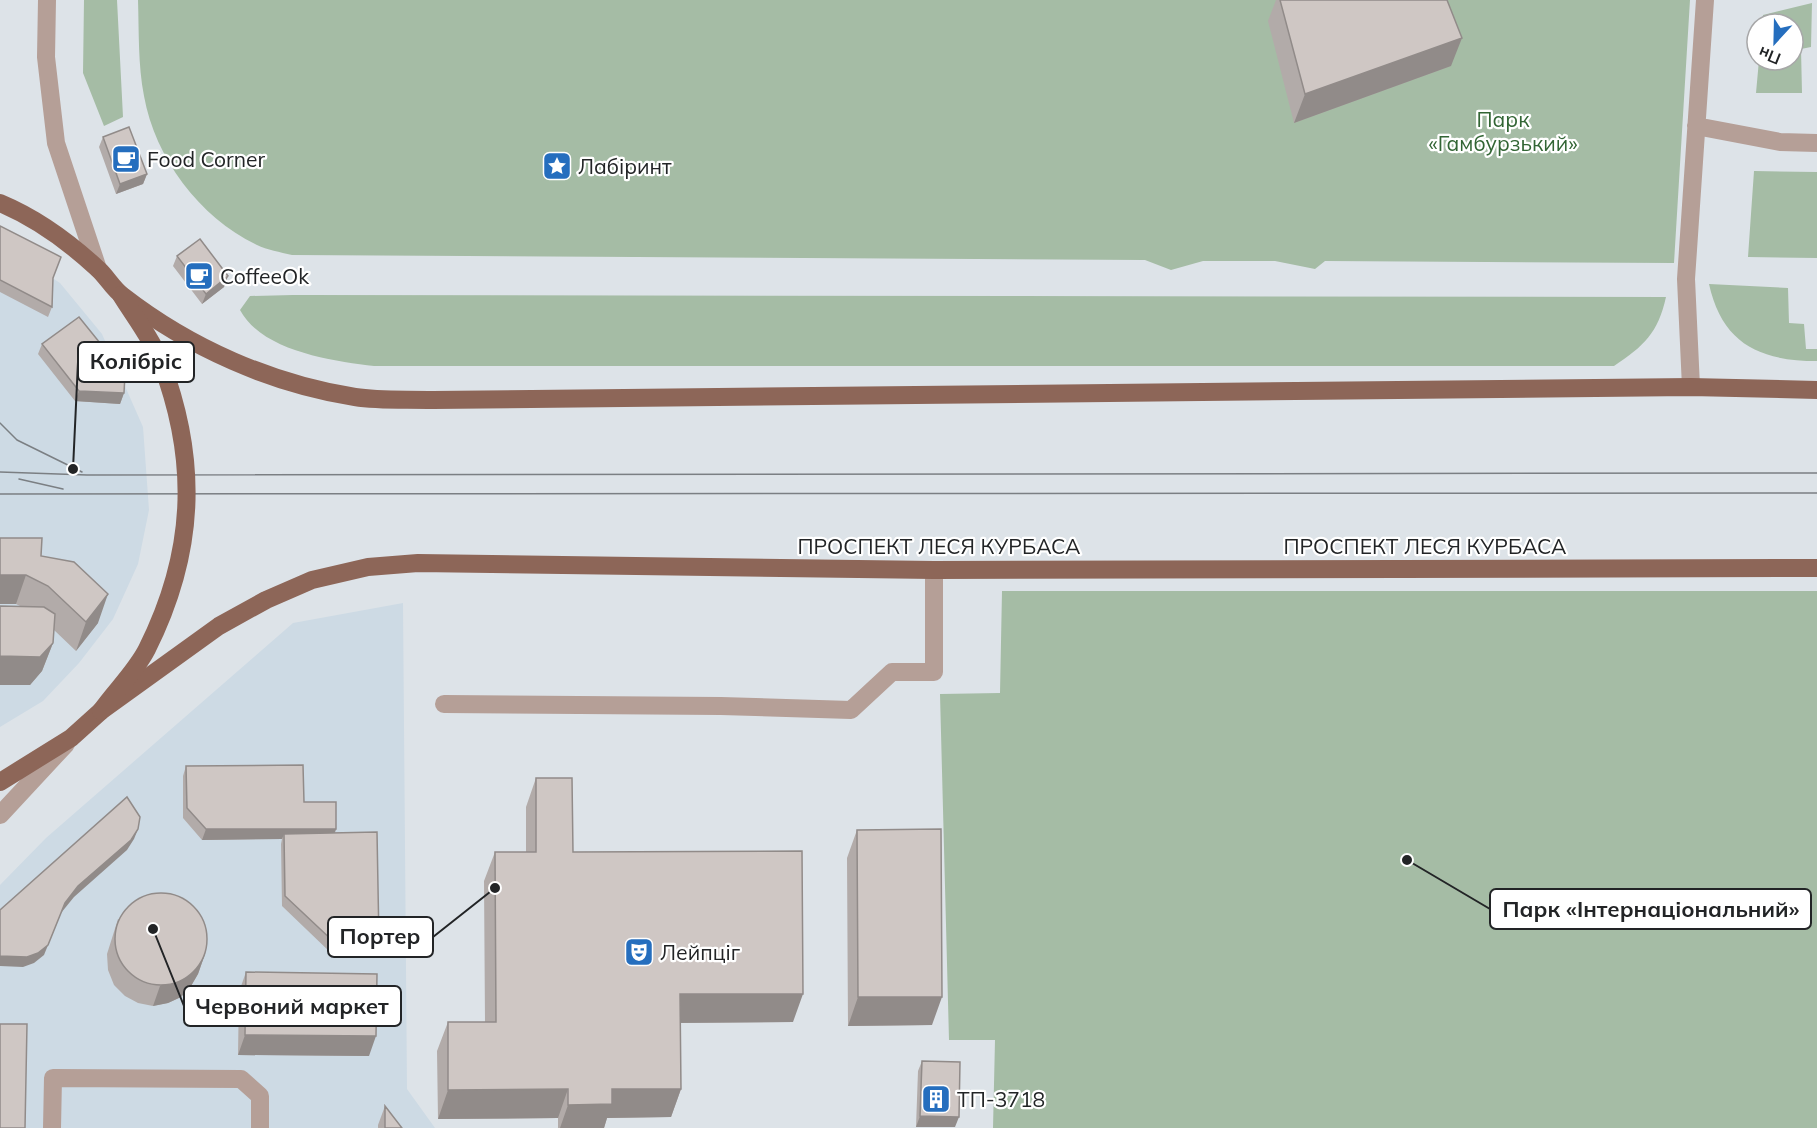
<svg xmlns="http://www.w3.org/2000/svg" width="1817" height="1128" font-family="Mulish,sans-serif">
<style>
.built{fill:#cddae4}
.green{fill:#a5bca5}
.lines{fill:none;stroke-linecap:round;stroke-linejoin:round}
.minor{stroke:#b59f97;stroke-width:18}
.major{stroke:#8d6658;stroke-width:18}
.tram{stroke:#7b7f83;stroke-width:1.5}
.major-bridge{stroke:#8d6658;stroke-width:18}
.wall{fill:#b2aba9}
.shaded-wall{fill:#918b89}
.building{fill:#cfc7c4;stroke:#918b89;stroke-width:1.5}
.labels{text-anchor:middle;dominant-baseline:central;stroke-width:4.5;stroke-linejoin:round;paint-order:stroke}
.park-label{font-size:21px;fill:#326534;stroke:#fff}
.poi-label{font-size:21px;fill:#222426;stroke:#fff;text-anchor:start}
.street-label{font-size:21px;fill:#222426;stroke:#fff}
.leader{fill:none;stroke:#222426;stroke-width:2}
.callout-dot{fill:#222426;stroke:#fff;stroke-width:2}
.callout{fill:#fff;stroke:#222426;stroke-width:2}
.callout-label{font-size:22px;text-anchor:middle;font-weight:bold;fill:#222426}
</style>
<rect width="100%" height="100%" fill="#dde3e8"/>
<path class="built" d="M0,244L60,283L102,334L143,427L149,510L138,564L113,619L79,663L43,701L0,727Z
M403,603L407,1089L435,1128H0V885L46,838L293,623Z"/>
<path class="green" d="M84,0H117L123,117L104,126L83,73Z
M138,0H1690L1674,263L1325,261L1315,269L1275,261H1203L1171,270L1145,260L292,255C280,252 267,250 257,245C200,218 155,158 144,96C138,65 139,32 138,0Z
M1812,3L1811,47L1801,49L1802,93H1756L1759,60H1793V24H1762L1763,15Z
M1754,171L1817,172V258L1748,257Z
M1709,284L1788,288L1789,323L1804,324L1806,349H1817V361C1759,361 1722,343 1709,284Z
M293,295L1666,297C1658,333 1644,346 1614,366H374C332,361 262,351 240,310L250,296Z
M1002,591H1817V1128H993L995,1040H949L940,694L1000,693Z"/>
<g class="lines">
<path class="minor" d="M47,0L46,57L56,143L98,269
M1696,126L1780,142L1817,143
M1691,387L1686,279L1705,0
M444,704L721,706L851,710L892,672H934V570
M0,815L66,744
M52,1128L53,1078L241,1079L260,1096V1128"/>
<path class="major" d="M0,203C36,218 69,242 98,269C107,277 113,289 123,296C190,348 272,384 355,397C380,401 408,399 433,400L1691,387L1817,390
M0,782L71,738L101,711L219,626L266,600L312,580L368,567L418,563L934,570L1817,568"/>
<path class="tram" d="M0,423L17,440L82,472
M0,472L87,475L1817,473
M19,479L63,489
M0,494L1817,493"/>
<path class="major-bridge" d="M101,711C115,691 136,671 147,649C195,553 199,462 161,362C152,339 134,316 121,295"/>
</g>
<path class="wall" d="M1276,0H1447L1451,66L1294,123L1268,21Z
M103,137L147,174L143,184L116,194L99,147Z
M0,226L53,278L52,307L48,317L0,292Z
M177,256L228,276L224,287L202,304L173,266Z
M42,344L124,393L120,404L75,401L38,354Z
M41,556L98,623L76,651L54,630L53,643L42,671L30,685H0V606L22,607L16,604H0Z
M186,766L304,802L336,829L335,833L379,942L375,952L331,953L282,906L281,844L282,839L202,840L183,818V776Z
M536,778L573,852L793,1022L681,1023V1089L671,1117L607,1118L604,1128H558V1118L438,1119L437,1051L448,1022H485L484,881L495,852H526V807Z
M857,830L932,1025L848,1026L847,858Z
M118,919L205,954L198,974L191,986L181,997L168,1003L153,1006L138,1003L125,996L114,985L108,970L107,954Z
M246,972L369,1056L238,1055L239,992Z
M922,1061L955,1127H916L918,1071Z
M385,1106L402,1128H378V1125Z"/>
<path class="shaded-wall" d="M1462,38L1451,66L1294,123L1305,94Z
M147,174L143,184L116,194L120,184Z
M228,276L224,287L202,304L206,294Z
M79,391L124,393L120,404L75,401Z
M0,575H26L16,604H0Z
M108,594L98,623L76,651L86,622Z
M53,643L42,671L30,685H0V656Z
M138,829L134,839L127,850L74,897L61,913L44,955L34,963L23,967L0,966V956L65,903L78,886Z
M206,829H336L332,839L284,834L282,839L202,840Z
M379,942L375,952L331,953L335,943Z
M205,954L198,974L191,986L181,997L168,1003L153,1006L160,986Z
M680,994H803L793,1022L670,1023Z
M858,997H942L932,1025L848,1026Z
M245,1035L376,1036L369,1056L238,1055Z
M568,1089L558,1118L438,1119L448,1090Z
M612,1089H681L671,1117L607,1118L604,1128H560L568,1105Z
M920,1116L959,1117L955,1127H916Z"/>
<path class="building" d="M1280,0H1447L1462,38L1305,94Z
M129,127L147,174L120,184L103,137Z
M0,226L61,257L53,278L52,307L0,280Z
M200,239L228,276L206,294L177,256Z
M79,317L125,374L124,393L79,391L42,344Z
M0,538H42L41,556L74,562L108,594L86,622L48,586L26,575H0Z
M0,606L44,607L55,614L53,643L40,657L0,656Z
M303,765L304,802H336V829H206L187,808L186,766Z
M536,778H572L573,852L802,851L803,994H680L681,1089H612V1104L568,1105V1089L448,1090V1022H496L495,852H536Z
M127,797L140,817L138,829L131,840L78,886L65,903L48,945L38,953L27,957L0,956V910Z
M941,829L942,997H858L857,830Z
M377,832L379,942L335,943L285,896L284,834Z
M115 939a46 46 0 1 1 92 0a46 46 0 1 1-92 0Z
M246,972L377,974L376,1036L245,1035Z
M0,1024H27L25,1128H0Z
M922,1061L960,1062L959,1117L920,1116Z
M385,1106L402,1128H385Z"/>
<defs>
<g id="cafe-square" transform="scale(1.5)"><rect x="-9" y="-9" width="18" height="18" rx="4" fill="#256ebe" stroke="#fff"/><path d="M-5.5-4.5H6V0H3Q3 3.5 0 3.5H-2.5Q-5.5 3.5-5.5 0ZM3-3.2v2h1.7v-2ZM-6 4.5H4V6H-6Z" fill="#fff"/></g>
<g id="sight-square" transform="scale(1.5)"><rect x="-9" y="-9" width="18" height="18" rx="4" fill="#256ebe" stroke="#fff"/><path d="M0-6L1.8-2.2L6-1.7L2.9 1.2L3.7 5.4L0 3.3L-3.7 5.4L-2.9 1.2L-6-1.7L-1.8-2.2Z" fill="#fff"/></g>
<g id="theatre-square" transform="scale(1.5)"><rect x="-9" y="-9" width="18" height="18" rx="4" fill="#256ebe" stroke="#fff"/><path d="M-5-5.5Q0-4 5-5.5V0Q5 5 0 6Q-5 5-5 0ZM-3.3-2.5H-1v1.5H-3.3ZM1-2.5H3.3v1.5H1ZM-2.8 1Q0 5.5 2.8 1Z" fill="#fff"/></g>
<g id="building-square" transform="scale(1.5)"><rect x="-9" y="-9" width="18" height="18" rx="4" fill="#256ebe" stroke="#fff"/><path d="M-4-6H4V6H1V3H-1V6H-4ZM-2.5-4.3h1.7v1.8h-1.7ZM.8-4.3h1.7v1.8H.8ZM-2.5-1h1.7V.8h-1.7ZM.8-1h1.7V.8H.8Z" fill="#fff"/></g>
</defs>
<g fill-rule="evenodd">
<use href="#cafe-square" x="126" y="159"/>
<use href="#sight-square" x="557" y="166"/>
<use href="#cafe-square" x="199" y="276"/>
<use href="#theatre-square" x="639" y="952"/>
<use href="#building-square" x="936" y="1099"/>
</g>
<g class="labels">
<g class="park-label">
<text x="1503" y="119">Парк<tspan x="1503" dy="24">«Гамбурзький»</tspan></text>
</g>
<g class="poi-label">
<text x="147" y="159">Food Corner</text>
<text x="578" y="166">Лабіринт</text>
<text x="220" y="276">CoffeeOk</text>
<text x="660" y="952">Лейпціг</text>
<text x="957" y="1099">ТП-3718</text>
</g>
<g class="street-label">
<text x="939" y="546">ПРОСПЕКТ ЛЕСЯ КУРБАСА</text>
<text x="1425" y="546">ПРОСПЕКТ ЛЕСЯ КУРБАСА</text>
</g>
</g>
<path class="leader" d="M73 469L78 362M1407 860L1490 909M495 888L433 937M153 929L184 1006"/>
<g class="callout-dot">
<circle cx="73" cy="469" r="6"/>
<circle cx="1407" cy="860" r="6"/>
<circle cx="495" cy="888" r="6"/>
<circle cx="153" cy="929" r="6"/>
</g>
<g class="callout">
<rect x="78" y="342" width="116" height="40" rx="6"/>
<rect x="1490" y="889" width="321" height="40" rx="6"/>
<rect x="328" y="917" width="105" height="40" rx="6"/>
<rect x="184" y="986" width="217" height="40" rx="6"/>
</g>
<g class="callout-label">
<text x="136" y="369">Колібріс</text>
<text x="1651" y="917">Парк «Інтернаціональний»</text>
<text x="380" y="944">Портер</text>
<text x="292" y="1014">Червоний маркет</text>
</g>
<g transform="translate(1775 42) rotate(202)"><circle r="28" fill="#ffffff" stroke="#a7a7a8" stroke-width="1.5"/>
<path d="M0-4.5L10 22L0 15L-10 22Z" fill="#256ebe"/>
<text y="-9" font-size="16" font-weight="bold" text-anchor="middle" fill="#222426">Пн</text>
</g>
</svg>
